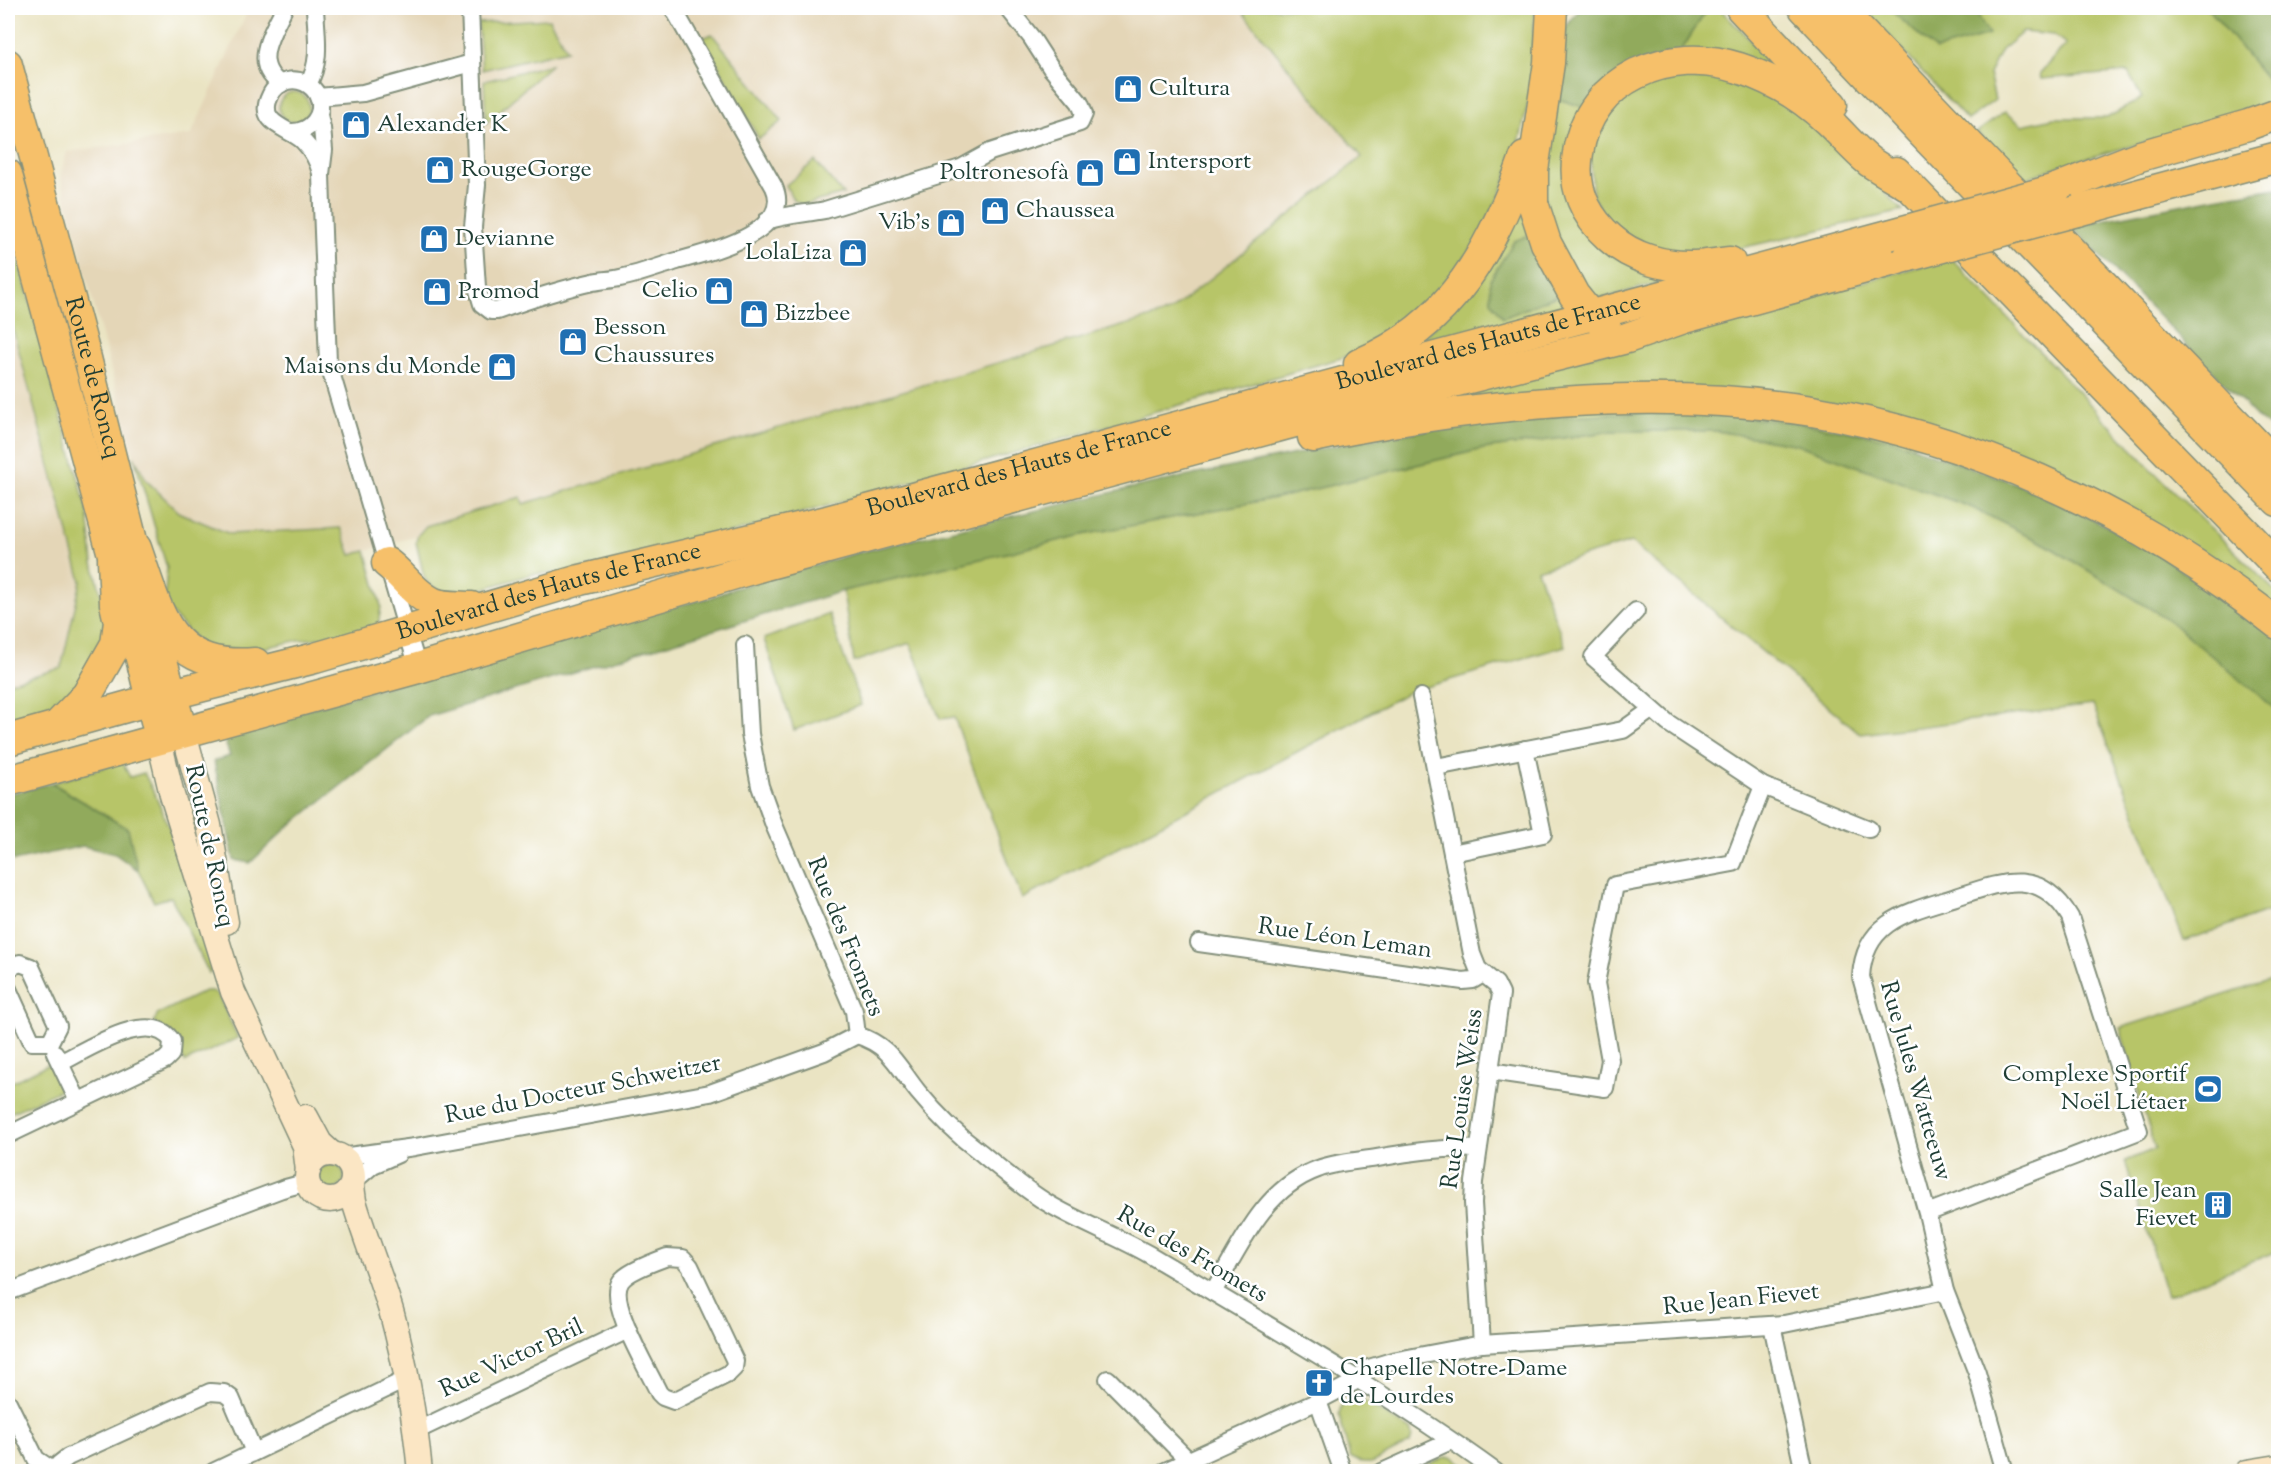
<svg xmlns="http://www.w3.org/2000/svg" width="2286" height="1479" font-family="'Sorts Mill Goudy',serif">
<rect width="100%" height="100%" fill="#fff"/>
<filter id="ink" filterUnits="userSpaceOnUse"><feTurbulence type="fractalNoise" baseFrequency=".0167" numOctaves="2"/><feDisplacementMap in="SourceGraphic" scale="12" xChannelSelector="R" yChannelSelector="G"/><feConvolveMatrix kernelMatrix="1 2 1 2 8 2 1 2 1" color-interpolation-filters="sRGB"/></filter>
<filter id="wash" filterUnits="userSpaceOnUse"><feTurbulence type="fractalNoise" baseFrequency=".008" numOctaves="4" result="noise"/><feDisplacementMap in="SourceGraphic" scale="24" xChannelSelector="R" yChannelSelector="G"/><feGaussianBlur stdDeviation="1.35" result="paint"/><feColorMatrix in="noise" values="0 0 0 0 0 0 0 0 0 0 0 0 0 0 0 0 0 1.4 0 .05"/><feComposite in="paint" operator="in"/></filter>
<g filter="url(#wash)">
<rect width="100%" height="100%" fill="#eae4c3"/>
<g fill="#e4d6b7">
<path d="M249,8H1239L1363,157L1169,312L351,555L340,528L231,534L181,513L147,481L134,457L60,176L67,152L191,135Z"/>
<path d="M8,311L81,581L61,668L8,683Z"/>
</g>
<g fill="#b7c567" stroke="#6b814e" stroke-width="1.5">
<path d="M1239,8H1535L1531,90L1519,143L1500,195L1478,239L1427,311L1358,353L1060,440L734,532L570,572L532,574L465,594L445,593L429,584L424,577L416,542L418,535L426,526L521,497L523,504L1169,312L1362,157Z"/>
<path d="M1708,8H1719L1782,73L1679,54Z"/>
<path d="M1863,8H1888L1936,50L1988,35L1974,8H2208L2278,93V101C2211,126 2141,143 2072,162C2054,167 2038,175 2020,180L1977,132L2005,112L2022,125L2054,118H2107L2142,98L2128,72L2041,79L2040,73L2066,44L2054,35L2023,32L2001,50L1989,74L1995,100L1967,120Z"/>
<path d="M549,19L567,50L482,70L478,23Z"/>
<path d="M712,34L782,121L759,139L703,38Z"/>
<path d="M552,64L486,123L484,81Z"/>
<path d="M1722,75L1788,103L1846,152L1903,211L1723,252L1687,255L1632,241L1609,222L1593,198L1590,146L1609,108L1657,76Z"/>
<circle cx="294" cy="107" r="15"/>
<path d="M1558,99L1583,107L1570,194L1676,278L1589,302L1555,241L1541,184Z"/>
<path d="M815,161L843,194L803,205L793,200L786,185Z"/>
<path d="M1520,212L1524,213L1529,235L1503,318L1561,294L1568,307L1413,349L1489,269Z"/>
<path d="M8,234L12,237L88,513L93,563L104,605L106,634L85,675L57,713L8,727V683L61,668L81,581L8,311Z"/>
<path d="M1951,258L2161,479L2278,594V611L1998,450L1415,409L1503,380Z"/>
<path d="M1613,431H1717L1799,445L1973,508L2045,544L2166,618L2278,711V908L2184,941L2093,705L1861,734L1631,542L1537,570L1565,646L1409,692L1022,899L954,717L940,719L910,643L854,662L843,591L1087,534L1286,496L1483,449Z"/>
<path d="M134,457L147,481L180,513L230,534L341,528L351,555L366,551L381,606L378,625L355,635L299,640L242,653L204,648L164,605L167,568Z"/>
<path d="M829,614L861,705L794,730L764,639Z"/>
<path d="M122,762L130,777L144,773C175,831 196,905 217,967L209,973L171,897L154,902L138,870L128,829L52,783Z"/>
<path d="M2278,978V1251L2167,1296L2125,1161L2155,1149L2120,1028Z"/>
<path d="M205,991H212L218,995L238,1038L185,1062L171,1034L154,1022L158,1014Z"/>
<path d="M49,1064L54,1065L65,1088L8,1114V1084Z"/>
<circle cx="331" cy="1177" r="13"/>
<path d="M1354,1400H1362L1410,1430L1412,1436L1410,1443L1371,1463H1362L1350,1457L1339,1415L1341,1406Z"/>
<path d="M1445,1457H1453L1473,1471H1415Z"/>
</g>
<g fill="#91aa5c" stroke="#587448" stroke-width="1.5">
<path d="M1581,8H1708L1679,54L1583,107L1558,99L1565,28Z"/>
<path d="M1888,8H1974L1989,35L1936,50Z"/>
<path d="M2208,8H2278V93Z"/>
<path d="M2278,188V433L2259,419L2071,226L2221,197Z"/>
<path d="M1529,235L1561,294L1503,318L1491,301L1490,280L1514,241Z"/>
<path d="M1669,411L1793,422L1891,439L2020,485L2115,530L2165,559L2278,637V711L2166,618L2045,544L1973,508L1799,445L1717,431H1613L1483,449L1286,496L1087,534L843,591L429,716L287,828L250,863L234,860L214,761L230,756L222,733L648,613L710,598L732,589L857,553L1131,488L1368,439L1503,419Z"/>
<path d="M52,783L128,829L138,870L115,854L83,846L14,861L8,847V794Z"/>
</g>
</g>
<g filter="url(#ink)">
<g fill="none" stroke-linecap="round" stroke-linejoin="round">
<g stroke="#84907c" stroke-width="20">
<g id="street">
<path d="M470,8L477,185L473,227L477,287L482,304L491,311H497C528,300 561,289 593,282C602,280 611,280 620,278C639,274 658,267 677,261C705,253 795,233 774,187L673,8"/>
<path d="M281,84C250,64 273,32 284,8"/>
<path d="M308,84C322,62 316,33 315,8"/>
<path d="M318,97L363,93L472,63"/>
<path d="M319,115L322,128L324,150L321,174L322,206L328,362L418,668"/>
<path d="M290,132C310,133 326,115 318,96C312,84 299,78 287,81C280,83 273,89 270,96C256,124 290,128 303,141C312,150 318,161 321,173"/>
<path d="M767,221C786,214 805,214 825,210L961,168L990,152L1080,123L1084,114L1080,103L1051,68L1031,37L1008,8"/>
<path d="M1636,611L1593,657L1668,723L1763,786L1869,829"/>
<path d="M745,645L750,734L760,786L774,825L854,1011L857,1035"/>
<path d="M1421,697L1472,954L1478,969L1496,984L1501,994L1474,1182L1473,1203L1482,1344"/>
<path d="M1436,767L1623,730L1651,710"/>
<path d="M1452,853L1543,834L1525,749"/>
<path d="M1199,943L1463,981L1473,980L1483,974"/>
<path d="M8,968L20,963L31,967L58,1026L50,1042H32L8,989"/>
<path d="M857,1035C891,1046 897,1066 918,1092C936,1114 957,1135 980,1152C1002,1170 1024,1189 1049,1204C1081,1223 1117,1236 1150,1255C1266,1324 1386,1392 1496,1472"/>
<path d="M55,1053L78,1101"/>
<path d="M1490,1071L1605,1088L1610,1060L1596,983L1615,885L1733,863L1763,786"/>
<path d="M8,1135L165,1060L171,1054L172,1041C150,1007 85,1051 60,1063"/>
<path d="M341,1157L415,1147L710,1093L824,1052L857,1035"/>
<path d="M353,1182L373,1165L398,1154"/>
<path d="M1927,1213L2139,1131L2070,917C2039,865 1999,883 1953,898C1908,912 1864,921 1861,977L1927,1213L1945,1291L1977,1373L2005,1472"/>
<path d="M667,1257L683,1258L690,1266L735,1361L734,1368L728,1374L674,1401L663,1397L659,1393C649,1371 606,1302 621,1281C627,1272 656,1261 667,1257Z"/>
<path d="M8,1292L282,1189L308,1182"/>
<path d="M1213,1292C1240,1246 1264,1188 1318,1169C1336,1162 1358,1161 1377,1158C1411,1152 1443,1147 1478,1149"/>
<path d="M1772,1325L1804,1472"/>
<path d="M1108,1379L1188,1460"/>
<path d="M1318,1401L1343,1472"/>
<path d="M8,1402L36,1459L54,1471"/>
<path d="M416,1431L628,1330"/>
<path d="M54,1472L59,1464L68,1457L210,1392L224,1393L231,1398L254,1452"/>
<path d="M213,1472L407,1379"/>
<path d="M1163,1472L1318,1401L1358,1380L1369,1368L1392,1361L1482,1344L1784,1324L1945,1291"/>
<path d="M1382,1472L1451,1441"/>
</g>
</g>
<g stroke="#84907c" stroke-width="27">
<g id="secondary">
<path d="M184,733L209,825L226,922"/>
<path d="M159,740L172,795L233,992L305,1146L308,1171"/>
<path d="M306,1117L320,1143L332,1154"/>
<circle cx="330" cy="1177" r="23"/>
<path d="M352,1186L354,1201C365,1239 381,1276 392,1314C406,1366 415,1418 420,1472"/>
<path d="M2247,1472L2278,1467"/>
</g>
</g>
<g stroke="#84907c" stroke-width="30">
<g id="primary">
<path id="s1" d="M8,63L87,356L165,666L184,733"/>
<path d="M8,173L141,664L159,740"/>
</g>
</g>
<g stroke="#84907c" stroke-width="33">
<g id="highway">
<path d="M1552,8L1549,63L1533,170V203L1546,243L1574,295L1590,315L1605,323"/>
<path d="M1741,8L1832,105"/>
<path d="M1804,8L1921,132L2278,501"/>
<path d="M1838,8L2278,467"/>
<path d="M1896,172L2278,566"/>
<path d="M2056,189L2140,156L2248,125L2278,114"/>
<path d="M2077,211L2278,157"/>
<path d="M1730,262C1718,263 1706,266 1694,266C1664,267 1632,258 1610,238C1585,216 1572,187 1578,153C1589,77 1670,45 1739,68C1772,79 1803,97 1828,121C1842,134 1855,150 1870,162C1882,170 1896,178 1909,186"/>
<path d="M1359,364C1452,325 1493,248 1525,157"/>
<path d="M1313,437C1470,404 1653,385 1812,411C1983,440 2143,517 2278,624"/>
<path d="M136,548C160,616 168,670 255,663"/>
<path d="M387,563C403,575 415,595 434,603C444,607 460,606 471,607"/>
<path d="M60,723L87,695L116,644L119,622L115,604L113,560"/>
<path id="s2" d="M8,740L172,694L315,658L580,580L827,521L1889,235"/>
<path d="M8,781L418,668L765,565L1291,423L1627,338L1684,318L1909,256"/>
</g>
</g>
<use href="#street" stroke="#fff" stroke-width="16"/>
<use href="#secondary" stroke="#fbe6c4" stroke-width="24"/>
<use href="#primary" stroke="#f6c06b" stroke-width="27"/>
<use href="#highway" stroke="#f6c06b" stroke-width="30"/>
<g stroke="#84907c" stroke-width="33" stroke-linecap="butt">
<g id="highway-bridge">
<path d="M1889,235L2056,189"/>
<path d="M1909,256L2077,211"/>
</g>
</g>
<use href="#highway-bridge" stroke="#f6c06b" stroke-width="30"/>
</g>
</g>
<defs>
<g id="shop-square" transform="scale(1.5)"><rect x="-9" y="-9" width="18" height="18" rx="4" fill="#1f6fb2" stroke="#fff"/><path d="M-5-2.5h2.3a2.7 3.5 0 0 1 5.4 0H5L5.5 6h-11ZM-1.5-2.5h3a1.5 2.3 0 0 0-3 0Z" fill="#fff"/></g>
<g id="stadium-square" transform="scale(1.5)"><rect x="-9" y="-9" width="18" height="18" rx="4" fill="#1f6fb2" stroke="#fff"/><path d="M0-5a6.5 5 0 1 0 0 10a6.5 5 0 1 0 0-10ZM-3.5-1.8h7v3.6h-7Z" fill="#fff"/></g>
<g id="building-square" transform="scale(1.5)"><rect x="-9" y="-9" width="18" height="18" rx="4" fill="#1f6fb2" stroke="#fff"/><path d="M-4-6H4V6H1V3H-1V6H-4ZM-2.5-4.3h1.7v1.8h-1.7ZM.8-4.3h1.7v1.8H.8ZM-2.5-1h1.7V.8h-1.7ZM.8-1h1.7V.8H.8Z" fill="#fff"/></g>
<g id="church-square" transform="scale(1.5)"><rect x="-9" y="-9" width="18" height="18" rx="4" fill="#1f6fb2" stroke="#fff"/><path d="M-1.2-6h2.4v3.5h3.3v2.4h-3.3V6h-2.4V-.1h-3.3v-2.4h3.3Z" fill="#fff"/></g>
</defs>
<g fill-rule="evenodd">
<use href="#shop-square" x="1128" y="89"/>
<use href="#shop-square" x="356" y="125"/>
<use href="#shop-square" x="1127" y="162"/>
<use href="#shop-square" x="440" y="170"/>
<use href="#shop-square" x="1090" y="173"/>
<use href="#shop-square" x="995" y="211"/>
<use href="#shop-square" x="951" y="223"/>
<use href="#shop-square" x="434" y="239"/>
<use href="#shop-square" x="853" y="253"/>
<use href="#shop-square" x="719" y="291"/>
<use href="#shop-square" x="437" y="292"/>
<use href="#shop-square" x="754" y="314"/>
<use href="#shop-square" x="573" y="342"/>
<use href="#shop-square" x="502" y="367"/>
<use href="#stadium-square" x="2208" y="1089"/>
<use href="#building-square" x="2218" y="1205"/>
<use href="#church-square" x="1319" y="1383"/>
</g>
<g text-anchor="middle" dominant-baseline="central" stroke-width="5" stroke-linejoin="round" paint-order="stroke">
<g font-size="24" fill="#1f3d34" stroke="#fff" text-anchor="start">
<text x="1149" y="89">Cultura</text>
<text x="377" y="125">Alexander K</text>
<text x="1148" y="162">Intersport</text>
<text x="461" y="170">RougeGorge</text>
<text x="1069" y="173" text-anchor="end">Poltronesofà</text>
<text x="1016" y="211">Chaussea</text>
<text x="930" y="223" text-anchor="end">Vib's</text>
<text x="455" y="239">Devianne</text>
<text x="832" y="253" text-anchor="end">LolaLiza</text>
<text x="698" y="291" text-anchor="end">Celio</text>
<text x="458" y="292">Promod</text>
<text x="775" y="314">Bizzbee</text>
<text x="594" y="328">Besson<tspan x="594" dy="28">Chaussures</tspan></text>
<text x="481" y="367" text-anchor="end">Maisons du Monde</text>
<text x="2187" y="1075" text-anchor="end">Complexe Sportif<tspan x="2187" dy="28">Noël Liétaer</tspan></text>
<text x="2197" y="1191" text-anchor="end">Salle Jean<tspan x="2197" dy="28">Fievet</tspan></text>
<text x="1340" y="1369">Chapelle Notre-Dame<tspan x="1340" dy="28">de Lourdes</tspan></text>
</g>
<g font-size="24" fill="#1f3d34" stroke="#fff">
<text stroke="none"><textPath href="#s2" startOffset="1533">Boulevard des Hauts de France</textPath></text>
<text stroke="none"><textPath href="#s1" startOffset="326">Route de Roncq</textPath></text>
<text stroke="none"><textPath href="#s2" startOffset="1047">Boulevard des Hauts de France</textPath></text>
<text stroke="none"><textPath href="#s2" startOffset="561">Boulevard des Hauts de France</textPath></text>
<text transform="translate(209 846) rotate(78)">Route de Roncq</text>
<text transform="translate(845 937) rotate(68)">Rue des Fromets</text>
<text transform="translate(1345 939) rotate(8)">Rue Léon Leman</text>
<text transform="translate(1915 1081) rotate(74)">Rue Jules Watteeuw</text>
<text transform="translate(583 1090) rotate(-11)">Rue du Docteur Schweitzer</text>
<text transform="translate(1463 1099) rotate(-82)">Rue Louise Weiss</text>
<text transform="translate(1192 1255) rotate(30)">Rue des Fromets</text>
<text transform="translate(1741 1300) rotate(-6)">Rue Jean Fievet</text>
<text transform="translate(512 1359) rotate(-25)">Rue Victor Bril</text>
</g>
</g>
<rect width="2286" height="1479" fill="none" stroke="#fff" stroke-width="30"/>
</svg>
